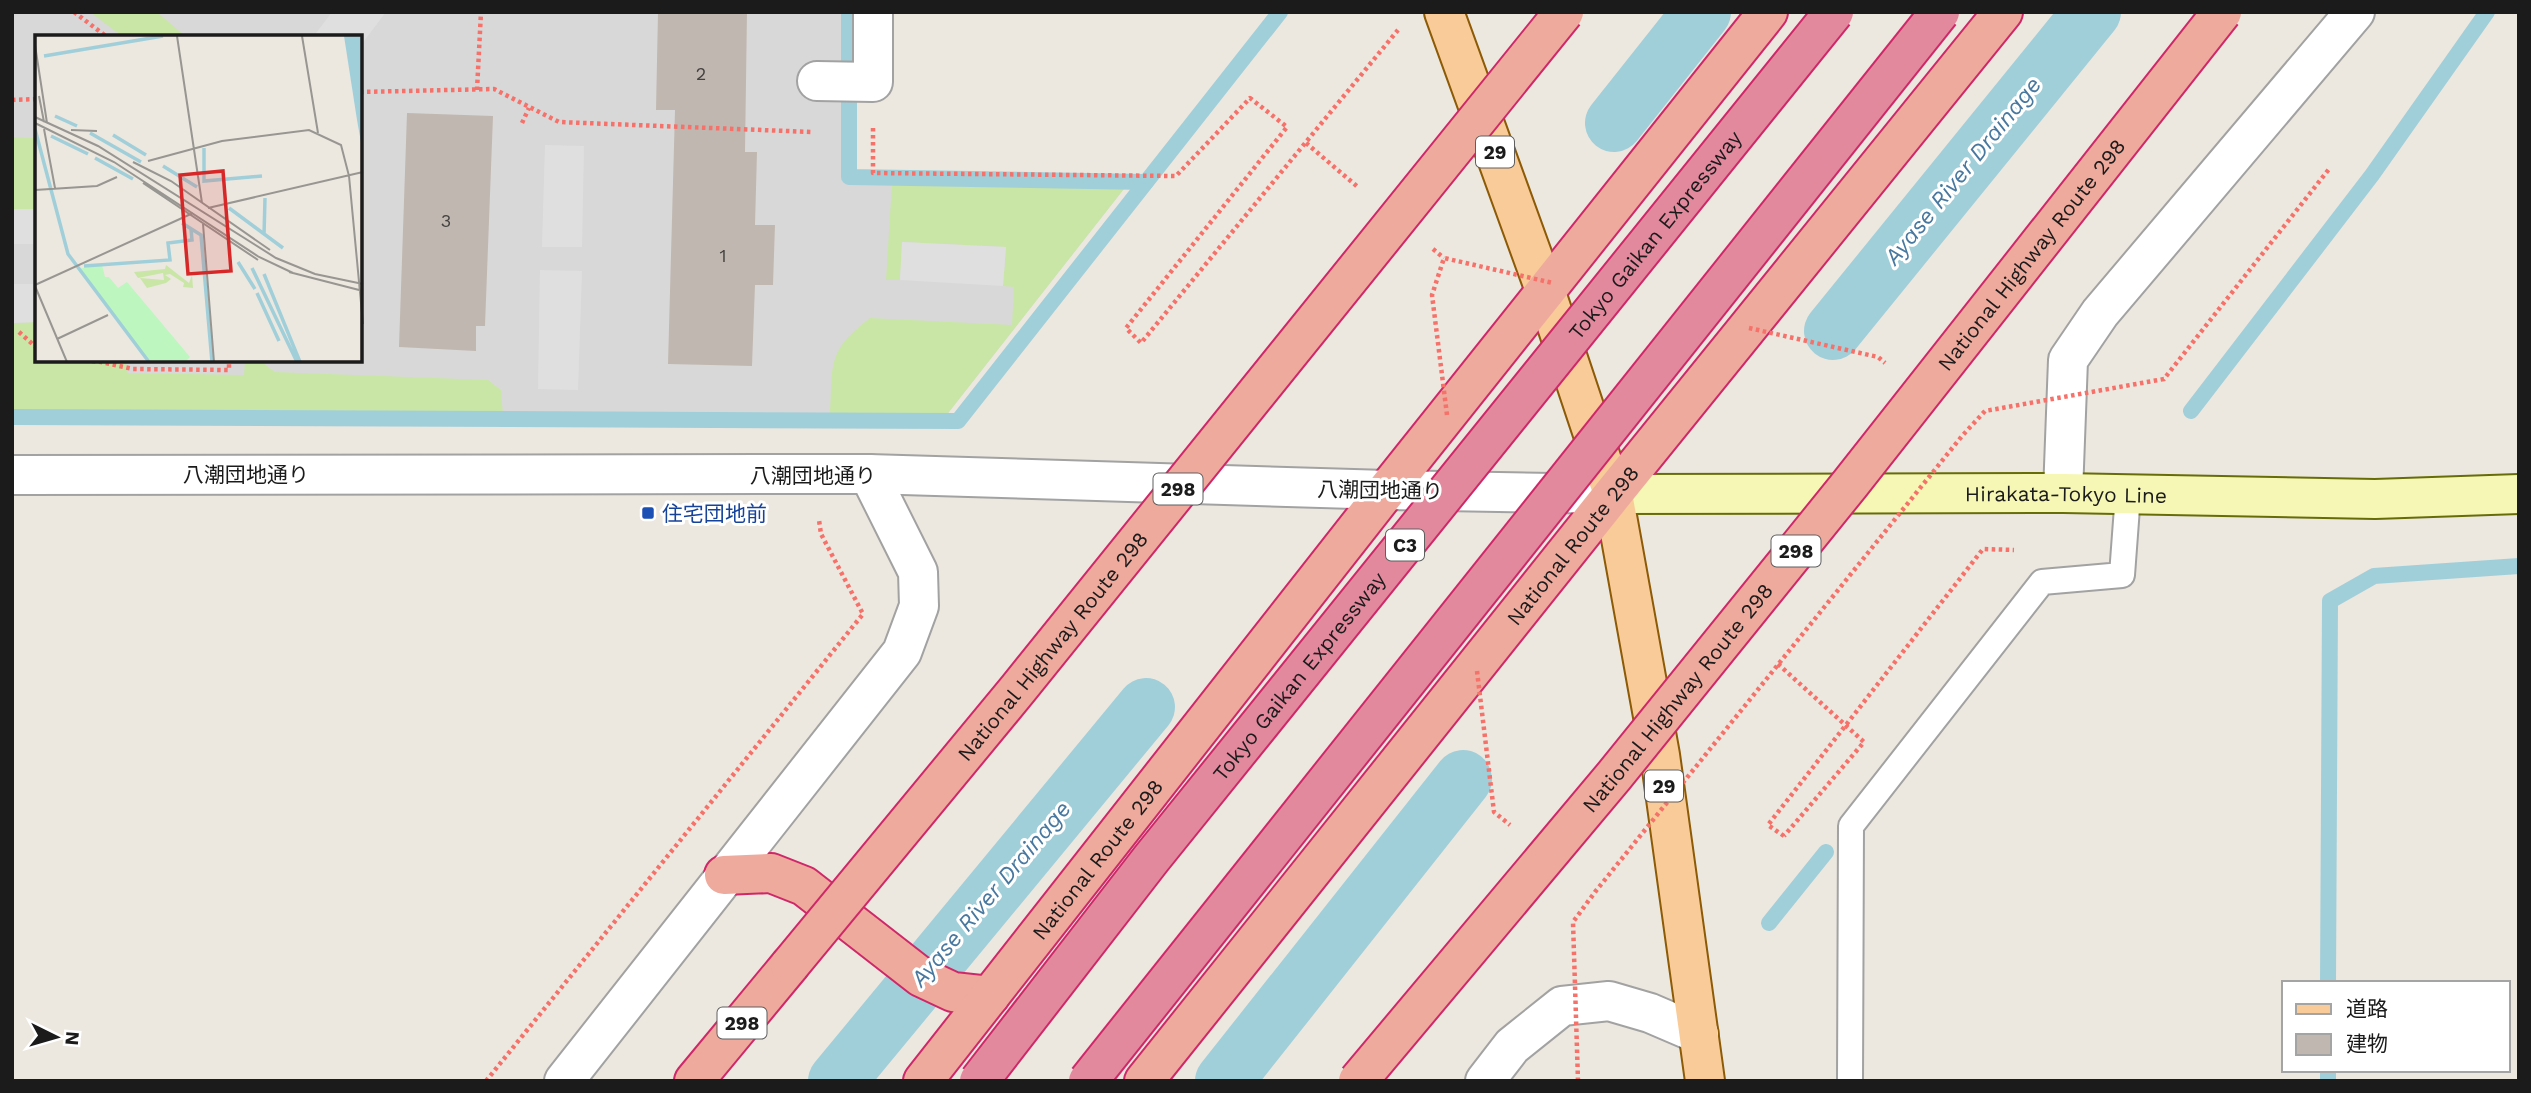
<svg xmlns="http://www.w3.org/2000/svg" width="2531" height="1093" font-family="'Work Sans','Noto Sans JP',sans-serif">
<rect width="100%" height="100%" fill="#ece8e0"/>
<path fill="#d9d8d8" fill-rule="evenodd" d="M12,12H842L844,182L1127,185L945,417L12,411ZM37,37H360V360H37Z"/>
<g fill="#c9e6a7">
<path d="M90,12H157L186,37H123Z"/>
<path d="M12,137L37,138V244L36,210L12,209Z"/>
<path d="M892,183L1127,185L945,417L830,416C833,364 826,352 870,318L1012,325L1014,287L1003,286L1006,247L903,242L900,280H886Z"/>
<path d="M37,322V360L126,361L127,373L244,375L245,361L259,360L275,372L488,380L501,390L503,415L12,411V323Z"/>
</g>
<g fill="#dfdfdf">
<path d="M332,12H386L361,45L360,37H313Z"/>
<path d="M545,145L584,146L582,247H542Z"/>
<rect x="12" y="209" width="24" height="35"/>
<path d="M902,242L1006,247L1003,286L900,280Z"/>
<path d="M540,270L582,271L578,390L538,389Z"/>
<path d="M12,284H37V322L12,323Z"/>
</g>
<g fill="none" stroke-linecap="round" stroke-linejoin="round">
<g stroke="#a1cfd9" stroke-width="16">
<path d="M849,12V177L1146,182"/>
<path d="M2191,411L2372,175L2487,12"/>
<path d="M12,417L958,421L1280,12"/>
<path d="M1769,923L1826,852"/>
<path d="M2328,983L2330,601L2374,576L2519,566"/>
<path d="M2328,1081V1070"/>
</g>
<g stroke="#a1cfd9" stroke-width="58">
<path d="M1614,123L1702,12"/>
<path d="M1833,331L2092,12"/>
<path d="M837,1081L1146,707"/>
<path d="M1224,1081L1463,779"/>
</g>
</g>
<g fill="#c0b7b0">
<path d="M658,12H747L745,152H757L755,225H775L773,285H755L752,366L668,364L675,110H656Z"/>
<path d="M407,113L493,116L485,326H476V351L399,347Z"/>
</g>
<g fill="none" stroke-linecap="round" stroke-linejoin="round">
<g stroke="#a2a2a2" stroke-width="28">
<path id="service" d="M1850,1081L1851,826L2042,582L2122,575L2128,494"/>
</g>
<g stroke="#a2a2a2" stroke-width="42">
<g id="minor">
<path d="M817,81L873,82V12"/>
<path d="M2063,493L2068,360L2100,313L2355,12"/>
<path d="M564,1081L902,652L919,606L918,572L869,474"/>
<path d="M1485,1081L1512,1046L1562,1006L1609,1001L1650,1013L1699,1034"/>
</g>
</g>
<g stroke="#a2a2a2" stroke-width="42">
<path id="tertiary" d="M12,475L869,474L1387,490L1613,494"/>
</g>
<g stroke="#666c08" stroke-width="42">
<g id="secondary">
<path id="s1" d="M1613,494L2063,493L2375,499L2519,494"/>
</g>
</g>
<g stroke="#8d5a05" stroke-width="42">
<path id="primary" d="M1444,12L1546,293L1613,494L1660,755L1705,1081"/>
</g>
<g stroke="#cf2869" stroke-width="42">
<g id="trunk">
<path d="M724,875L771,873L804,886L921,977L953,992L990,996"/>
<path d="M694,1081L790,965"/>
<path id="s2" d="M923,1081L1387,490L1768,12"/>
<path id="s3" d="M1144,1081L1613,494L2003,12"/>
</g>
</g>
<g stroke="#f57169" stroke-width="4.5" stroke-dasharray="3.5 3.5" stroke-linecap="butt">
<path d="M74,12L107,37"/>
<path d="M477,90L481,12"/>
<path d="M360,92L494,89L559,122L812,132"/>
<path d="M12,100L37,99"/>
<path d="M522,123L529,108"/>
<path d="M873,128V173L1176,176L1250,98L1287,127L1126,328L1141,343L1398,30"/>
<path d="M1306,143L1359,188"/>
<path d="M1433,249L1444,258"/>
<path d="M19,332L37,348"/>
<path d="M78,360L101,362L133,369L229,370V360"/>
<path d="M1784,836L1768,825L1983,549L2014,550"/>
<path d="M486,1081L863,614L821,534L819,520"/>
</g>
<use href="#service" stroke="#fff" stroke-width="24"/>
<use href="#minor" stroke="#fff" stroke-width="38"/>
<use href="#tertiary" stroke="#fff" stroke-width="38"/>
<use href="#secondary" stroke="#f6f7b4" stroke-width="38"/>
<use href="#primary" stroke="#f8cb99" stroke-width="38"/>
<use href="#trunk" stroke="#eeaa9c" stroke-width="38"/>
<g stroke="#cf2869" stroke-width="42" stroke-linecap="butt">
<g id="trunk-bridge">
<path id="s4" d="M790,965L1018,689L1564,12"/>
<path id="s5" d="M1358,1081L1614,776L1850,484L2222,12"/>
</g>
</g>
<g stroke="#cf2869" stroke-width="42" stroke-linecap="butt">
<g id="motorway-bridge">
<path id="s6" d="M979,1081L1151,859L1834,12"/>
<path d="M1088,1081L1940,12"/>
</g>
</g>
<g stroke="#f57169" stroke-width="4.5" stroke-dasharray="3.5 3.5" stroke-linecap="butt">
<path d="M1749,328L1878,357L1885,363"/>
<path d="M1447,415L1432,295L1444,258L1553,283"/>
<path d="M1778,664L1864,742L1784,836"/>
<path d="M1477,671L1494,812L1510,825"/>
<path d="M1578,1081L1573,922L1595,892L1962,436L1985,411L2164,379L2329,169"/>
</g>
<use href="#trunk-bridge" stroke="#eeaa9c" stroke-width="38"/>
<use href="#motorway-bridge" stroke="#e3899e" stroke-width="38"/>
</g>
<rect fill="#1a4fb4" stroke="#fff" stroke-width="2.5" x="641" y="506" width="14" height="14" rx="3.5"/>
<g text-anchor="middle" dominant-baseline="central" stroke-width="6" stroke-linejoin="round" paint-order="stroke">
<g font-size="18" fill="#444240">
<text x="701" y="73">2</text>
<text x="446" y="220">3</text>
<text x="723" y="255">1</text>
</g>
<g fill="#fff" stroke="#5f5f5f" stroke-width="2">
<rect x="1476" y="136.5" width="38" height="31" rx="5"/>
<rect x="1153.5" y="473.5" width="49" height="31" rx="5"/>
<rect x="1386" y="529.5" width="38" height="31" rx="5"/>
<rect x="1771.5" y="535.5" width="49" height="31" rx="5"/>
<rect x="1645" y="770.5" width="38" height="31" rx="5"/>
<rect x="717.5" y="1007.5" width="49" height="31" rx="5"/>
</g>
<g font-size="19" font-weight="bold" fill="#1b1b1b">
<text x="1495" y="152">29</text>
<text x="1178" y="489">298</text>
<text x="1405" y="545">C3</text>
<text x="1796" y="551">298</text>
<text x="1664" y="786">29</text>
<text x="742" y="1023">298</text>
</g>
<g font-size="21" fill="#1b1b1b" stroke="#fff">
<text stroke="none"><textPath href="#s6" startOffset="1083">Tokyo Gaikan Expressway</textPath></text>
<text stroke="none"><textPath href="#s5" startOffset="1066">National Highway Route 298</textPath></text>
<text x="246" y="474">八潮団地通り</text>
<text x="813" y="475">八潮団地通り</text>
<text transform="translate(1380 490) rotate(1)">八潮団地通り</text>
<text stroke="none"><textPath href="#s1" startOffset="453">Hirakata-Tokyo Line</textPath></text>
<text stroke="none"><textPath href="#s3" startOffset="686">National Route 298</textPath></text>
<text stroke="none"><textPath href="#s4" startOffset="413">National Highway Route 298</textPath></text>
<text stroke="none"><textPath href="#s6" startOffset="516">Tokyo Gaikan Expressway</textPath></text>
<text stroke="none"><textPath href="#s5" startOffset="499">National Highway Route 298</textPath></text>
<text stroke="none"><textPath href="#s2" startOffset="282">National Route 298</textPath></text>
</g>
<g font-size="21" fill="#164399" stroke="#fff" text-anchor="start">
<text x="662" y="513">住宅団地前</text>
</g>
<g font-size="23" font-style="italic" fill="#48789f" stroke="#fff">
<text transform="translate(1963 171) rotate(-51)">Ayase River Drainage</text>
<text transform="translate(991 894) rotate(-50)">Ayase River Drainage</text>
</g>
</g>
<g transform="translate(35 35)">
<rect width="327" height="327" fill="#ece8e0"/>
<path d="M131,230L154,248L157,240L158,253L148,252L149,248L135,239L130,240L136,244L131,248L112,253L105,243L129,245L128,238L103,243L99,237L130,234Z" fill="#c9e6a7"/>
<path d="M67,230L70,242H74L83,253L92,247L155,322L150,327H115L42,234Z" fill="#bdf7bf"/>
<path d="M309,1H327V113L322,85Z" fill="#a1cfd9"/>
<path fill="none" stroke="#a1cfd9" stroke-width="3.5" d="M9,21L128,1M20,81L42,91M0,94L33,219L114,327M55,98L106,127M78,100L111,120M16,101L53,119M169,113V146L227,141M60,123L98,144M128,131L162,152M194,173L248,213M147,188L166,200L177,327M229,200L230,163M203,227L220,254M49,231L135,225L133,208L157,205L156,194M217,233L262,327M229,239L265,327M222,258L244,306"/>
<path fill="none" stroke="#989691" stroke-width="2" d="M142,1L167,168M267,1L283,98M0,10L12,88M4,61L9,87M0,82L63,111L241,223L280,239L328,249M0,88L79,127L224,222L258,238M9,94L20,153M36,95L62,96M113,126L187,106L274,95L306,110L314,141M98,127L136,146L235,215M314,141L328,289M108,148L223,225M0,155L62,151L82,142M173,173L328,137M168,189L179,327M254,237L328,256M0,250L158,178M0,251L32,327M22,304L73,280"/>
<path fill="#d62828" fill-opacity="0.15" stroke="#d62828" stroke-width="3.5" d="M188,136L196,236L153,239L145,140Z"/>
<rect width="327" height="327" fill="none" stroke="#1b1b1b" stroke-width="3.5"/>
</g>
<rect width="2531" height="1093" fill="none" stroke="#1b1b1b" stroke-width="28"/>
<rect x="2282" y="981" width="228" height="91" fill="#ffffff" stroke="#a4a4a4" stroke-width="2"/>
<rect x="2296" y="1004" width="35" height="10" fill="#f8cb99" stroke="#a4a4a4" stroke-width="2"/>
<text x="2346" y="1016" font-size="21" fill="#1b1b1b">道路</text>
<rect x="2296" y="1034" width="35" height="21" fill="#c0b7b0" stroke="#a4a4a4" stroke-width="2"/>
<text x="2346" y="1051" font-size="21" fill="#1b1b1b">建物</text>
<g transform="translate(56 1037) rotate(95)" stroke="#ffffff" stroke-width="5" paint-order="stroke">
<path d="M0-5L12 26L0 18L-12 26Z" fill="#1b1b1b"/>
<text y="-10" font-size="19" font-weight="bold" text-anchor="middle" fill="#1b1b1b">N</text>
</g>
</svg>
